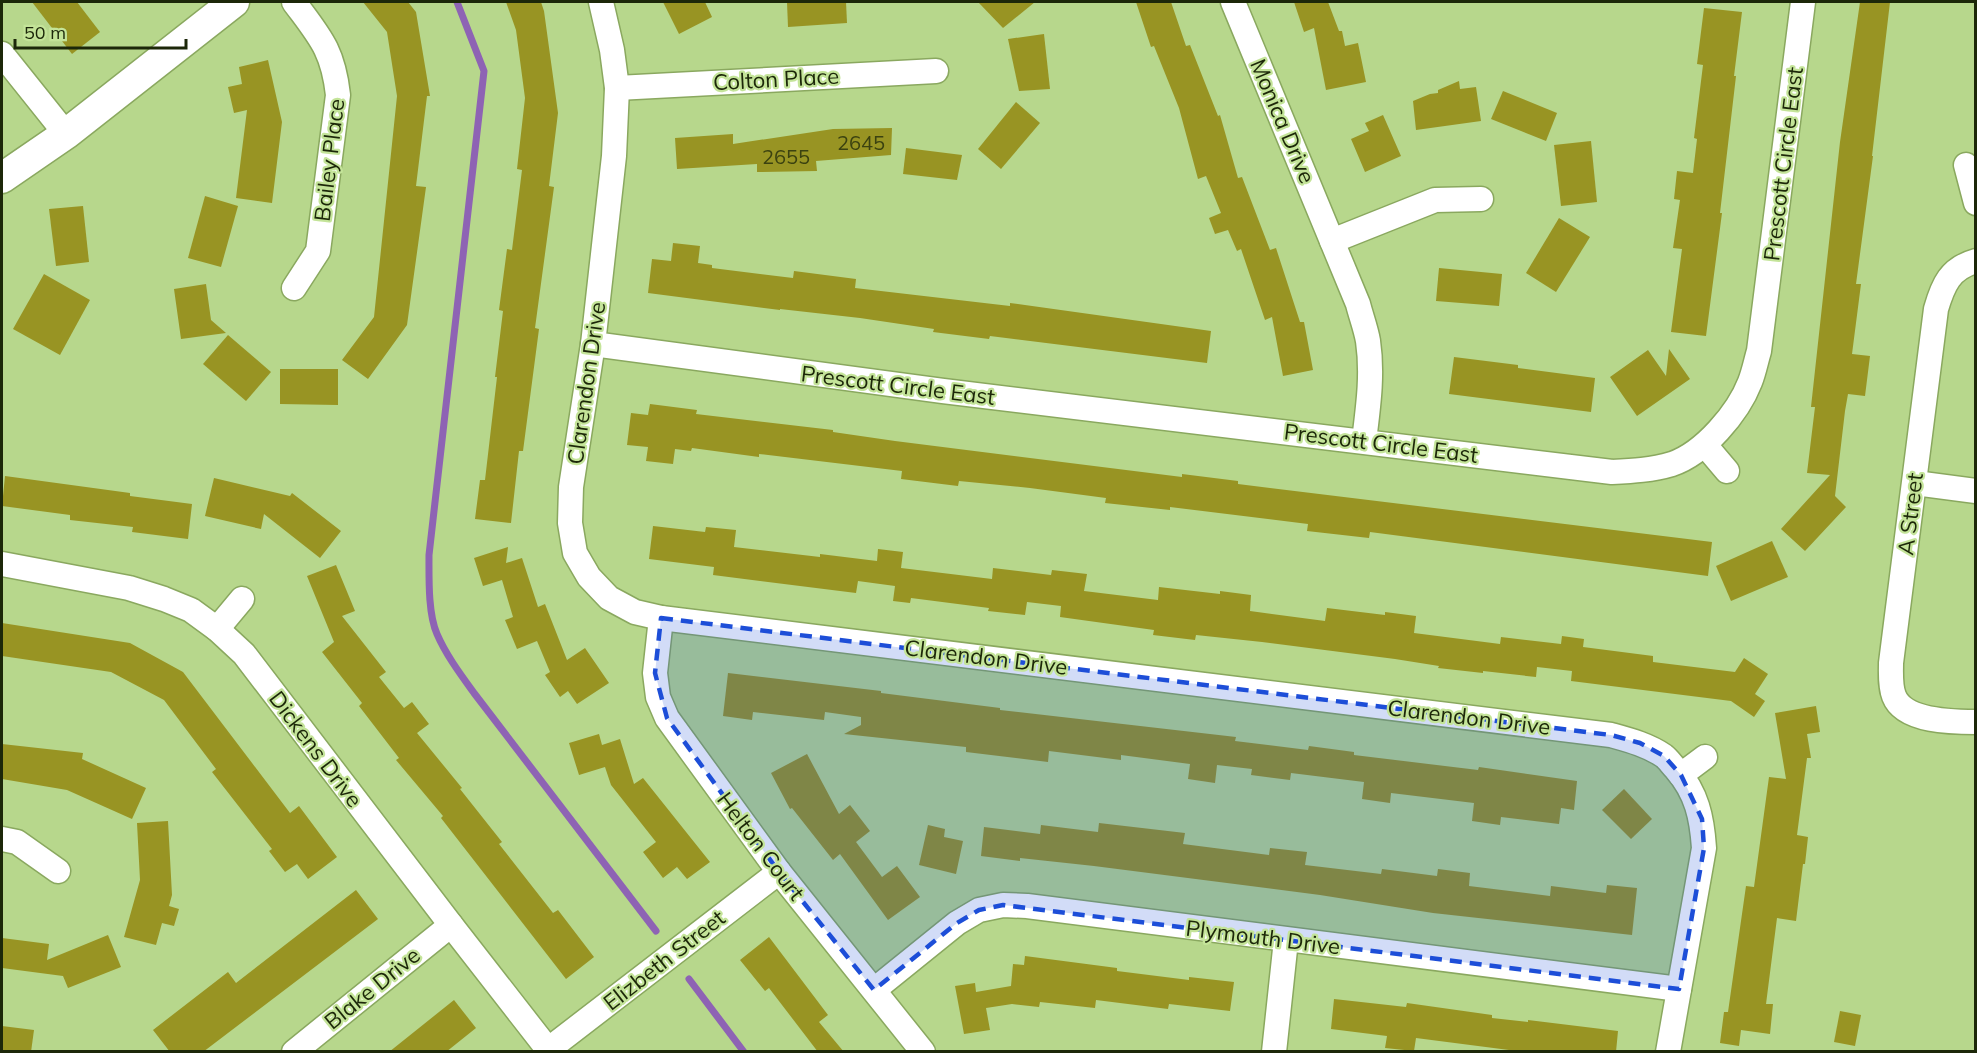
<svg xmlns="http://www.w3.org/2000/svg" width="1977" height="1053" font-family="Mulish,sans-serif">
<rect width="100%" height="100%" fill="#b7d78c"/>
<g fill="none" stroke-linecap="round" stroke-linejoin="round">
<g stroke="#8e63b4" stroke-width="7">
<path d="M457,2L484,71L429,555C429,578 428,614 437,634C446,655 461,675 474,693L656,931"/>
<path d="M689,979L744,1052"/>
</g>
</g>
<g fill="#989423">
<path d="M32,2H77L100,32L72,54Z"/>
<path d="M363,2H408L416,12L430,96H427L416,186L426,187L407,325L368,379L342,360L374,317L397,96L387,32Z"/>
<path d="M506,2H541L544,11L558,113L549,186L554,187L535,328L539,329L523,451H519L511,523L475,519L480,480H485L497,377H495L503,311L499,310L507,249L512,250L522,170L517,169L525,98L516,30Z"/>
<path d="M663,2H705L712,17L679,34Z"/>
<path d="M787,2H846L847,23L788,27Z"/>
<path d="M978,2H1035L1003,28Z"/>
<path d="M1136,2H1171L1186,46L1190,45L1218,116L1220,115L1238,178L1242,177L1270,250L1276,248L1300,322H1304L1313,370L1283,376L1272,317L1265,320L1241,249L1237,251L1228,230L1215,234L1209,218L1221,213L1206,176L1198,179L1179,108L1154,46L1151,47Z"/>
<path d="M1294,2H1328L1339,31H1342L1345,46L1358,43L1366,82L1326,90L1314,28L1304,32Z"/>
<path d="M1860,2H1890L1872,156H1873L1856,284H1861L1852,354L1870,356L1865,396L1848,394L1845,411L1835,496L1846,507L1805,551L1781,529L1830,475L1807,473L1815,407H1811L1840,142Z"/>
<path d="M1704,8L1742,12L1734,76H1736L1720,213H1722L1706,336L1671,332L1682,249L1673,248L1680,200L1674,199L1677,171L1693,173L1697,139L1694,138L1703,65L1697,64Z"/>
<path d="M1044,34L1050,89L1019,91L1008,39Z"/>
<path d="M268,60L282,122L272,203L236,198L247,110L234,113L228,87L242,84L239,67Z"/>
<path d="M1459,81L1460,89L1476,87L1481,121L1416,130L1413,101L1430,94L1438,93V90Z"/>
<path d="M1503,91L1557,113L1546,141L1491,119Z"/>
<path d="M1016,102L1040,123L1001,169L978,149Z"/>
<path d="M1383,115L1401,156L1365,172L1351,139L1369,131L1365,123Z"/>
<path d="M892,128L891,155L816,161L817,171L757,172V164L677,169L675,138L733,134V144L833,129Z"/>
<path d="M1591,141L1597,202L1561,206L1554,145Z"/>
<path d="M906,148L962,155L957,180L903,174Z"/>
<path d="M205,196L238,206L221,267L188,258Z"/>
<path d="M83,206L89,262L56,266L49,209Z"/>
<path d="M1559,218L1590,237L1556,292L1526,273Z"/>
<path d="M673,243L700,246L698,263L712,265V268L793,278L794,271L856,279L855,288L1010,306V303L1211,331L1207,363L990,336L989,339L933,332L934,329L860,318L780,309V310L648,293L652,259L671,261Z"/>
<path d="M1439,268L1502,274L1499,306L1436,301Z"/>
<path d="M44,274L90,300L60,355L13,329Z"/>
<path d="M206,284L211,320L226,333L181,339L174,289Z"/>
<path d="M228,335L271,372L246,401L203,364Z"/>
<path d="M1669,349L1690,379L1637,416L1610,377L1648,350L1666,376Z"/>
<path d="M1454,357L1518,365V368L1595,378L1591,412L1449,394Z"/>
<path d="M280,369H338V405L280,404Z"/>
<path d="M650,404L697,410L696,414L833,430V432L895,441L1182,477V474L1238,481V484L1712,542L1708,576L1370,532L1369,538L1307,531L1308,524L1170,507V510L1105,503L1106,498L1030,488L959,481L958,486L901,479L902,471L759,454V457L692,448L691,451L675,449L673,464L646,461L648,447L627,445L631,413L648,415Z"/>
<path d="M5,476L130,493V496L192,504L188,539L132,532L133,527L70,520V515L2,506Z"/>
<path d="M214,478L290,496L292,493L341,531L320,558L264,514L261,529L205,516Z"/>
<path d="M653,526L705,532L706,527L736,530L734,547L820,557V554L877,561L878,549L903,552L901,568L992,579L993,568L1051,575L1052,570L1087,574L1084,591L1158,600L1159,587L1220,594V591L1251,595L1250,611L1325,621L1327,608L1385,615V612L1416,616L1414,633L1500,644L1501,637L1561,644L1562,636L1584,639L1583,647L1653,656V662L1735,672L1744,658L1768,674L1755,694L1765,701L1754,717L1731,701L1571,681L1572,671L1537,667L1536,677L1483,671V673L1438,668L1439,666L1395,659L1262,642L1196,635L1195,640L1153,635L1154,630L1060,617L1061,606L1027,602L1025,615L988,611L989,608L911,598L910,603L893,601L895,586L858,581L856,593L713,575L714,567L649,559Z"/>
<path d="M1772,541L1788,577L1731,601L1716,566Z"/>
<path d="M508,547L506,563L522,558L538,607L545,604L567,660L585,648L609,683L577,704L568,691L560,697L545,675L550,672L537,641L517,649L505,620L513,617L502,580L483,586L474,558Z"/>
<path d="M336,565L355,611L342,616L386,672L379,677L404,708L412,702L429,724L417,733L462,788L460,789L502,842L499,844L553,913L558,910L594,957L566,979L441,818L443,816L396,760L399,758L359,706L362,703L322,652L334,642L307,576Z"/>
<path d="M2,623L130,643L183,672L290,813L299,806L337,857L308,879L297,864L285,872L269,851L272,849L212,772L216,769L164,700L111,672L2,656Z"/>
<path d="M728,673L881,691V693L1000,708V710L1236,737L1235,741L1308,750L1309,746L1354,752V755L1478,770L1479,767L1577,781L1574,810L1561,808L1559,824L1501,817L1500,825L1472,821L1474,803L1391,793L1390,803L1362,799L1364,782L1291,773L1290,780L1251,775L1252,769L1217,765L1215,783L1188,779L1190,764L1121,755V760L1049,751L1048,762L966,752V747L844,734L861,725V717L825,712L824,720L753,712L752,720L723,716Z"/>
<path d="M1816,706L1820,732L1807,734L1811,758H1807L1797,835L1808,837L1805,864H1803L1796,921L1777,918L1766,1004H1773L1770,1034L1741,1030L1739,1046L1720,1043L1724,1012H1728L1746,886L1754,887L1769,777L1786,779L1775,713Z"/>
<path d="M599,734L602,745L620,739L634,784L643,778L710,862L687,879L677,867L663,878L643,852L656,842L611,785L605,767L579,775L569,743Z"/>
<path d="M2,744L83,753L82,759L146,788L132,819L67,790L2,779Z"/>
<path d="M807,754L839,814L850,805L870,831L856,842L882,877L897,866L920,897L888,920L840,854L833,860L792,808L790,809L771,773Z"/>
<path d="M1624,789L1652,819L1631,839L1602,810Z"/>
<path d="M168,821L172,895L169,906L179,909L174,926L162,923L156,945L124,937L140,880L137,823Z"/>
<path d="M1099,823L1185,833L1183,844L1269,855L1270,848L1307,852L1305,865L1381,874L1382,869L1437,876L1438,869L1470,873L1469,886L1550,896L1551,886L1606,893L1607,885L1637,888L1632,935L1433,913L1320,895L1094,866L1020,858V861L981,856L984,827L1040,834L1041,825L1098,832Z"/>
<path d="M928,825L945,829L944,837L963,841L956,874L919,865Z"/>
<path d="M356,890L378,919L203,1052H170L153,1030L228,972L236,983Z"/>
<path d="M108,935L121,967L68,988L63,976L2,968V938L49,944L47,960Z"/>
<path d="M769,937L828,1015L819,1022L844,1052H818L769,988L765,991L740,960Z"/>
<path d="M1025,956L1117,968V971L1189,980V977L1234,982L1230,1011L1169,1004L1168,1009L1096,1000L1095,1008L1040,1002L1039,1007L1012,1004L986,1008L990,1030L964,1034L955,986L975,983L976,992L1011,986L1013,964L1024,965Z"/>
<path d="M1334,999L1406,1007L1407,1003L1492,1015V1018L1528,1022V1020L1618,1031L1616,1052H1508L1509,1050L1416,1038L1414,1051L1385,1048L1387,1036L1331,1029Z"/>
<path d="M454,1000L476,1028L446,1052H389Z"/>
<path d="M1840,1011L1861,1015L1855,1046L1834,1042Z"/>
<path d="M2,1026L34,1030L31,1052H2Z"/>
</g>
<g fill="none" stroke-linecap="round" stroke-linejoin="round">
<g stroke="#8aa85f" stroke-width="27">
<g id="minor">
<path d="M294,2C320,37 333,50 338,95L318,251L294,288"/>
<path d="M601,2L612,50L617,88L614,156L593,344L571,487L570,523L575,553L589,577L609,598L635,612L661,618L1611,735C1629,740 1648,745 1664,756C1668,759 1672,765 1676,769C1697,793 1702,818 1704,848L1668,1052"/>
<path d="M1233,2L1358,304C1361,316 1366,329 1368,341C1373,375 1368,408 1364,441"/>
<path d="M2,54L66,134"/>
<path d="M617,88L936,71"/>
<path d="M1966,165L1976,203"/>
<path d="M1332,241L1435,200L1481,199"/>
<path d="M1976,261C1950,268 1943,285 1936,309L1891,663C1891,674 1890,686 1894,696C1904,722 1953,722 1976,722"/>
<path d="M593,344L943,391L1612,472C1632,471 1652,470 1672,464C1704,453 1738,413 1750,382C1754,372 1756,361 1759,351L1803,2"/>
<path d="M1705,445L1727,471"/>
<path d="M1915,483L1976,491"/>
<path d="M2,564L129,588L164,599L191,610L217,629L244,654L451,925L550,1052"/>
<path d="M661,618L655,673L658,697L667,718L779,872L923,1052"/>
<path d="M217,629L242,599"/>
<path d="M1681,775L1705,757"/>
<path d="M2,839L17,842L58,871"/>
<path d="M874,990L957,923L979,910L1003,905L1027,906L1679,989"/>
<path d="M549,1049L779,872"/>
<path d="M294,1052L451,925"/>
<path d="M1274,1052L1286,940"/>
</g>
</g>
<g stroke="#8aa85f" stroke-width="33">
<path id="major" d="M2,178L66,134L234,2"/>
</g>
<use href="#minor" stroke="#fff" stroke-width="24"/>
<use href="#major" stroke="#fff" stroke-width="30"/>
</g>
<path fill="#1d4ed8" fill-opacity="0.2" stroke="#1d4ed8" stroke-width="4.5" stroke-dasharray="12 8" stroke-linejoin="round" d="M661,618L1611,735L1640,743L1664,756L1681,775L1702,819L1704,848L1679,989L1003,905L979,910L957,923L874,990L779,872L667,718L655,673Z"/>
<g text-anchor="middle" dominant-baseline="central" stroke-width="4.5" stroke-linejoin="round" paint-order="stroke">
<g font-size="20" fill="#3b4210">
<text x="861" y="142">2645</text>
<text x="786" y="156">2655</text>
</g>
<g font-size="22" fill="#1c2709" stroke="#c4e499">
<text transform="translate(776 79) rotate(-3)">Colton Place</text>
<text transform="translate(1283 121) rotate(67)">Monica Drive</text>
<text transform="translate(329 160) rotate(-83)">Bailey Place</text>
<text transform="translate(1783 164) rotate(-83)">Prescott Circle East</text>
<text transform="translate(586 383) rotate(-82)">Clarendon Drive</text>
<text transform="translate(898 385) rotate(7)">Prescott Circle East</text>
<text transform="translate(1381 443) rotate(7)">Prescott Circle East</text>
<text transform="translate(1910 514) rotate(-83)">A Street</text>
<text transform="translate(986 657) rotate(7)">Clarendon Drive</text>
<text transform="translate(1469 717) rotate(7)">Clarendon Drive</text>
<text transform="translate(316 749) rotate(53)">Dickens Drive</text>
<text transform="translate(761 846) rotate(53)">Helton Court</text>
<text transform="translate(1263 937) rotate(7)">Plymouth Drive</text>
<text transform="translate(664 960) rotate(-38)">Elizbeth Street</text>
<text transform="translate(372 988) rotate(-39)">Blake Drive</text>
</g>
</g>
<rect width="1977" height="1053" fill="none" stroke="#1c2709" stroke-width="6"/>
<path d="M15 39v9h171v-9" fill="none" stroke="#1c2709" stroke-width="3"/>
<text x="24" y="39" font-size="18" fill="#1c2709" stroke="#c4e499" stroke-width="4.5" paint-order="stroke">50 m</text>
</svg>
